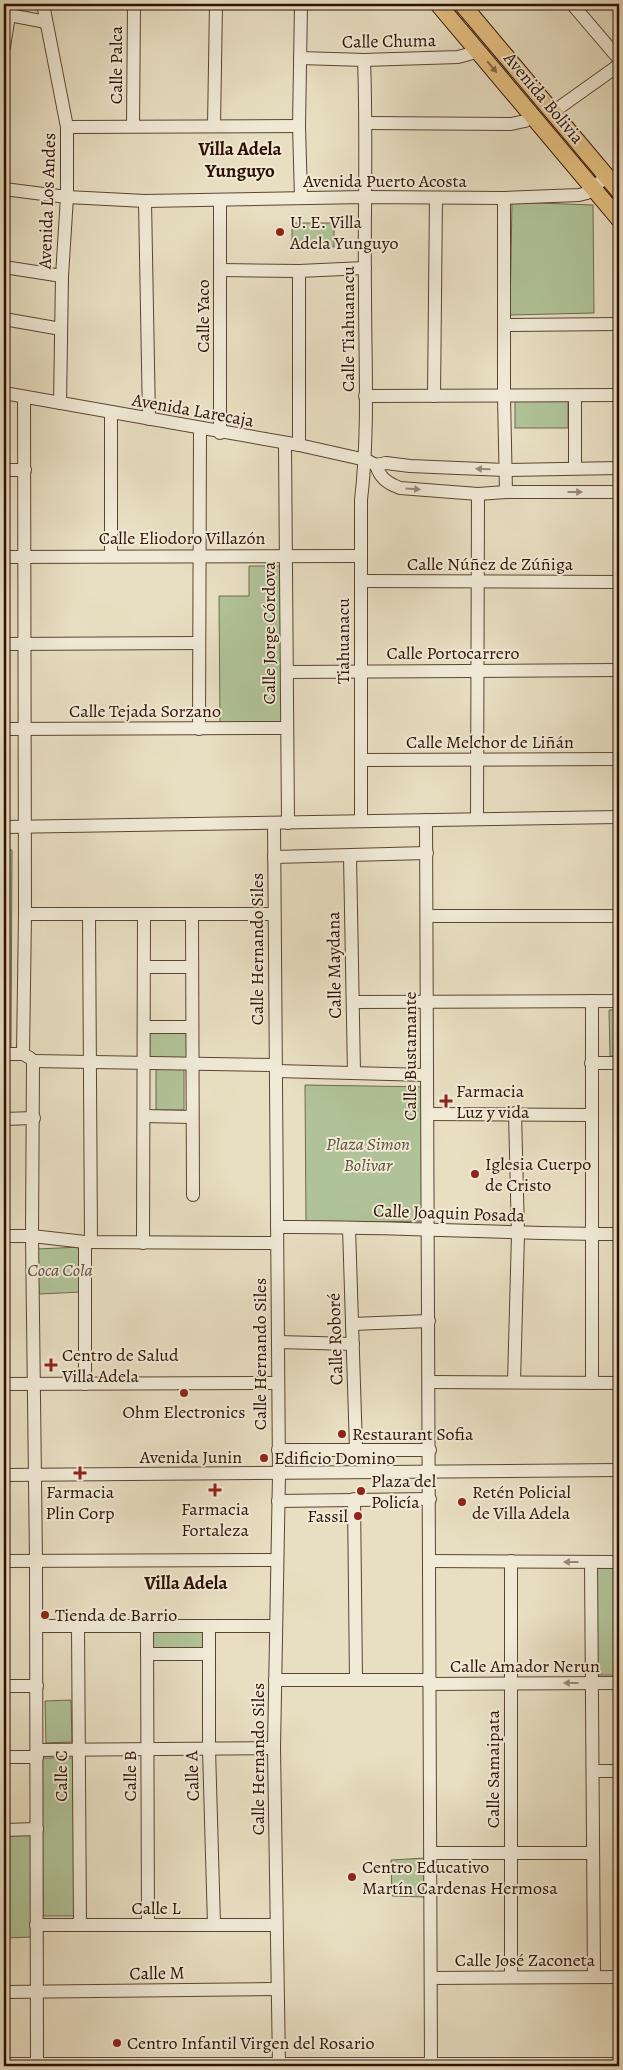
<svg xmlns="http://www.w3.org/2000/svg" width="623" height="2070" font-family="Alegreya,serif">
<rect width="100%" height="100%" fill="#e8dfc2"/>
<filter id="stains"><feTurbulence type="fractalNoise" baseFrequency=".004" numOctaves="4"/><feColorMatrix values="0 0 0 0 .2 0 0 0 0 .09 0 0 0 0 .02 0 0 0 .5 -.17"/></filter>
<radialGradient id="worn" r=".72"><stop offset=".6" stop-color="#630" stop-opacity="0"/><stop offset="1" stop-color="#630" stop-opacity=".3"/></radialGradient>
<g fill="#b0c398" stroke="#6f6a4e">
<path d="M512,202L593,205L594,313L510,315Z"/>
<rect x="292" y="223" width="42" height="24"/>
<rect x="515" y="401" width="53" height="27"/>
<path d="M249,566H290L291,724H220L219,596H249Z"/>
<path d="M4,849L12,850L11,1048H4Z"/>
<path d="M609,1010H619V1056H610Z"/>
<rect x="146" y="1029" width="44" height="32"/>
<rect x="156" y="1069" width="28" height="41"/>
<path d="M305,1085L430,1087L429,1221L306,1223Z"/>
<path d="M81,1247L83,1292L39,1294L37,1249Z"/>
<path d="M595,1567H619V1675H596Z"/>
<path d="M151,1632H204V1650H150Z"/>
<path d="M71,1700L72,1742L46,1743L45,1701Z"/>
<path d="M42,1758H74L75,1916H43Z"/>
<path d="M31,1830L32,1937L4,1938V1831Z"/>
<path d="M425,1858L424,1897L392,1896L391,1860Z"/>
</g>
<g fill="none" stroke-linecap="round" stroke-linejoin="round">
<g stroke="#5c4433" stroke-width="14">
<g id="minor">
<path d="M43,4L67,127V197L62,276L60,403"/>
<path d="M301,4L299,126L301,198"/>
<path d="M572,4L619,59"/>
<path d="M4,14L46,22"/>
<path d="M4,47L9,15"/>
<path d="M300,58L364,60L458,57L473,53L477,49"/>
<path d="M553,112L619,65"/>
<path d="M367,123L511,124L525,121L533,115"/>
<path d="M133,126L134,4"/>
<path d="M214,126L216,4"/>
<path d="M67,127L299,126"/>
<path d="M4,189L67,197L145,201L365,197L504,198L579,195L587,193L607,176"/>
<path d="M504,198V397L506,492"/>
<path d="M145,201L149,419"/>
<path d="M4,267L62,276"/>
<path d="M220,270L299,271L365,268"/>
<path d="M299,271V445"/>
<path d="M4,319L61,329"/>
<path d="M505,325L619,324"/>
<path d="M4,393L299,445L366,460L376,465C380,478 387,483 400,488L478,494L506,492H619"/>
<path d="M365,396L619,395"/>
<path d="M434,396L436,198"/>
<path d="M111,413V555"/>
<path d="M220,433V200"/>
<path d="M285,444L288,823"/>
<path d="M376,465L386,463L410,466L505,470L619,468"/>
<path d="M575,468V396"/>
<path d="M4,470H25"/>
<path d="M4,557L360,556"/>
<path d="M361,581L619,582"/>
<path d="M4,644L199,643"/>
<path d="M287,672L619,670"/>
<path d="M4,729L287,728"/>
<path d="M199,729L200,428"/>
<path d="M362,760L619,759"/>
<path d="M477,819L478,494"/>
<path d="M426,820L431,2066"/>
<path d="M361,821V500C369,431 365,361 365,292C364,214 367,137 364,60"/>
<path d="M274,823L279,1474L274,1748L279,2066"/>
<path d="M4,827L619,817"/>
<path d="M350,856L354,1073"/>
<path d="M274,857L427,853"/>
<path d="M25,914H274"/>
<path d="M192,914L193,1195"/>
<path d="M89,915L91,1242"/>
<path d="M427,916H619"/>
<path d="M144,967H192"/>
<path d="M353,1002L619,1001"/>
<path d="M144,1027H192"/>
<path d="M4,1054H23L30,1058"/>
<path d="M23,1054L25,914L24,397"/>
<path d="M33,1061L32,1236L36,1561L37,2066"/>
<path d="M33,1061L275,1065"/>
<path d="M591,1063H619"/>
<path d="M276,1071L427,1075"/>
<path d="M428,1114L591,1115"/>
<path d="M144,1116L192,1117"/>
<path d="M4,1119L34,1118"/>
<path d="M277,1227C391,1226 505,1234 619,1234"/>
<path d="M349,1228L356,1448"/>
<path d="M4,1236H32L85,1242L277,1243"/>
<path d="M85,1242V1384"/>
<path d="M143,1243L144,914"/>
<path d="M352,1324L429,1321"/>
<path d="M278,1342L353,1344"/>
<path d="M429,1382L619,1383"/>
<path d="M514,1382L518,1234L515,1113"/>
<path d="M592,1383V1001"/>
<path d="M4,1384L278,1383"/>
<path d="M278,1450H430"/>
<path d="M4,1475L619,1470"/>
<path d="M354,1499L356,1680"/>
<path d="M278,1501L430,1499"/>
<path d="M4,1561L277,1560"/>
<path d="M430,1561L619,1562"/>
<path d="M591,1562L594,1977"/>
<path d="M37,1626H276"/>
<path d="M78,1626L80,1925"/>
<path d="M147,1626L148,1925"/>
<path d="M209,1626V1749L214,1925"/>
<path d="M147,1654H209"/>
<path d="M275,1680H430"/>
<path d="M430,1684L619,1683"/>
<path d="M4,1686H37"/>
<path d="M37,1750L274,1748"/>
<path d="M4,1757H37"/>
<path d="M593,1771H619"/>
<path d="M4,1830L37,1829"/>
<path d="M431,1853H593"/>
<path d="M36,1925H276"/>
<path d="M511,1977V1561"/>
<path d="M431,1978L619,1977"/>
<path d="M4,1992L277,1989"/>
<path d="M4,2064H619"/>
</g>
</g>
<g stroke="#2e1003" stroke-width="18">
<g id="major">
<path d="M438,4L619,219"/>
<path d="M462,4L619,191"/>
</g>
</g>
<use href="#minor" stroke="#f0ead7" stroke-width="12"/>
<use href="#major" stroke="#e4c081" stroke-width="16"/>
</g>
<defs><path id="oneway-solid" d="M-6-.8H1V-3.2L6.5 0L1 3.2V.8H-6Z" transform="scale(1.25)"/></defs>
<use fill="#896842" href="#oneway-solid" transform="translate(492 67) rotate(50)"/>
<g fill="#998878">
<use href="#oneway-solid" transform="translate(483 469) rotate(-178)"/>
<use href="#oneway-solid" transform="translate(413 489) rotate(4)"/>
<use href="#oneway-solid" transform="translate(575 492)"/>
<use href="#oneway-solid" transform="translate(571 1562) rotate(-180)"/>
<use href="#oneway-solid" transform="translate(571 1683) rotate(180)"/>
</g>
<g fill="#8f2418" stroke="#f0ead7" stroke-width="2">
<circle cx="280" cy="232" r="5"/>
<path d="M443.5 1093.5h5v5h5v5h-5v5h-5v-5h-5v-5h5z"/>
<circle cx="475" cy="1174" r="5"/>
<path d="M48.5 1357.5h5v5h5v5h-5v5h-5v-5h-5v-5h5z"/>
<circle cx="184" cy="1393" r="5"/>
<circle cx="342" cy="1434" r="5"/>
<circle cx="264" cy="1458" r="5"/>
<path d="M77.5 1465.5h5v5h5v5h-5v5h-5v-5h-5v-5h5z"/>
<path d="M212.5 1482.5h5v5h5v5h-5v5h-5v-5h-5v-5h5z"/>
<circle cx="361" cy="1491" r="5"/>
<circle cx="462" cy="1502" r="5"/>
<circle cx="358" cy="1516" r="5"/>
<circle cx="45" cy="1615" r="5"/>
<circle cx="352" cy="1877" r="5"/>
<circle cx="117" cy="2043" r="5"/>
</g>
<g text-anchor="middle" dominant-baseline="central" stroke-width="4" stroke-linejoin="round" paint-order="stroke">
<g font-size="18" fill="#2e1003" stroke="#f0ead7">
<text transform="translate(389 41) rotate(-1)">Calle Chuma</text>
<text transform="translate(116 65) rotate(-90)">Calle Palca</text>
<text transform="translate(544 98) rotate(50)">Avenida Bolivia</text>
<text x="385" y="181">Avenida Puerto Acosta</text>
<text transform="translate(47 201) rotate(-88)">Avenida Los Andes</text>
<text transform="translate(203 316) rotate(-90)">Calle Yaco</text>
<text transform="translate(348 329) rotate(-90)">Calle Tiahuanacu</text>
<text transform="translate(193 410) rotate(10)">Avenida Larecaja</text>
<text x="182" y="538">Calle Eliodoro Villazón</text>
<text x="490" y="564">Calle Núñez de Zúñiga</text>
<text transform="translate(269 633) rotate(-90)">Calle Jorge Córdova</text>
<text transform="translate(343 641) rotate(-90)">Tiahuanacu</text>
<text x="453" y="653">Calle Portocarrero</text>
<text x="145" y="711">Calle Tejada Sorzano</text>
<text x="490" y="742">Calle Melchor de Liñán</text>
<text transform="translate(257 949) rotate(-90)">Calle Hernando Siles</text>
<text transform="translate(334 965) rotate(-91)">Calle Maydana</text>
<text transform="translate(410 1056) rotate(-90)">Calle Bustamante</text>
<text transform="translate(449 1213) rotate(2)">Calle Joaquin Posada</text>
<text transform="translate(335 1339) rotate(-92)">Calle Roboré</text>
<text transform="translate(260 1354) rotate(-90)">Calle Hernando Siles</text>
<text x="191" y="1457">Avenida Junin</text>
<text x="525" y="1666">Calle Amador Nerun</text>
<text transform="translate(258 1759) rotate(-90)">Calle Hernando Siles</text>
<text transform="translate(493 1769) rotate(-90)">Calle Samaipata</text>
<text transform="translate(61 1776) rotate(-90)">Calle C</text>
<text transform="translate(130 1776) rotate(-90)">Calle B</text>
<text transform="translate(192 1776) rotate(-92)">Calle A</text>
<text x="156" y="1908">Calle L</text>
<text x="525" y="1960">Calle José Zaconeta</text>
<text transform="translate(157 1973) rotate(-1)">Calle M</text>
</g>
<g font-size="18" fill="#2e1003" stroke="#f0ead7" text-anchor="start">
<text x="290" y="222">U. E. Villa<tspan x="290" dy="21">Adela Yunguyo</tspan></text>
<text x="456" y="1091">Farmacia<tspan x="456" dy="21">Luz y vida</tspan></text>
<text x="485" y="1164">Iglesia Cuerpo<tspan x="485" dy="21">de Cristo</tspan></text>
<text x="62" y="1355">Centro de Salud<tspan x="62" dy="21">Villa Adela</tspan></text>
<text x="184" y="1412" text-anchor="middle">Ohm Electronics</text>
<text x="352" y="1434">Restaurant Sofia</text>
<text x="274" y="1458">Edificio Domino</text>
<text x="371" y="1481">Plaza del<tspan x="371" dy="21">Policía</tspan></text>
<text x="80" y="1492" text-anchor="middle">Farmacia<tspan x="80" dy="21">Plin Corp</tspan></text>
<text x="472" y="1492">Retén Policial<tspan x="472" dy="21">de Villa Adela</tspan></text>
<text x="215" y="1509" text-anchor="middle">Farmacia<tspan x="215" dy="21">Fortaleza</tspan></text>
<text x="348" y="1516" text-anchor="end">Fassil</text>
<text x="55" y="1615">Tienda de Barrio</text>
<text x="362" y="1867">Centro Educativo<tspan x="362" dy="21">Martín Cardenas Hermosa</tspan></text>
<text x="127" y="2043">Centro Infantil Virgen del Rosario</text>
</g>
<g font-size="18" font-style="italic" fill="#5c4f37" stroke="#f0ead7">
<text x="368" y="1144">Plaza Simon<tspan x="368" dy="21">Bolivar</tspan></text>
<text x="60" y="1270">Coca Cola</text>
</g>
<g font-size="19" font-weight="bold" fill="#2e1003" stroke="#f0ead7">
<text x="240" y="149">Villa Adela<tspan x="240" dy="22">Yunguyo</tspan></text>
<text x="186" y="1583">Villa Adela</text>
</g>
</g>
<rect width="623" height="2070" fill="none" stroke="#e8dfc2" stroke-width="20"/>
<rect x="5" y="5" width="613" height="2060" fill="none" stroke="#2e1003" stroke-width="2.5"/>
<rect x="10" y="10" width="603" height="2050" fill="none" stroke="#2e1003"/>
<rect width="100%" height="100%" filter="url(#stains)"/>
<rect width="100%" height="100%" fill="url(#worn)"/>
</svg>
